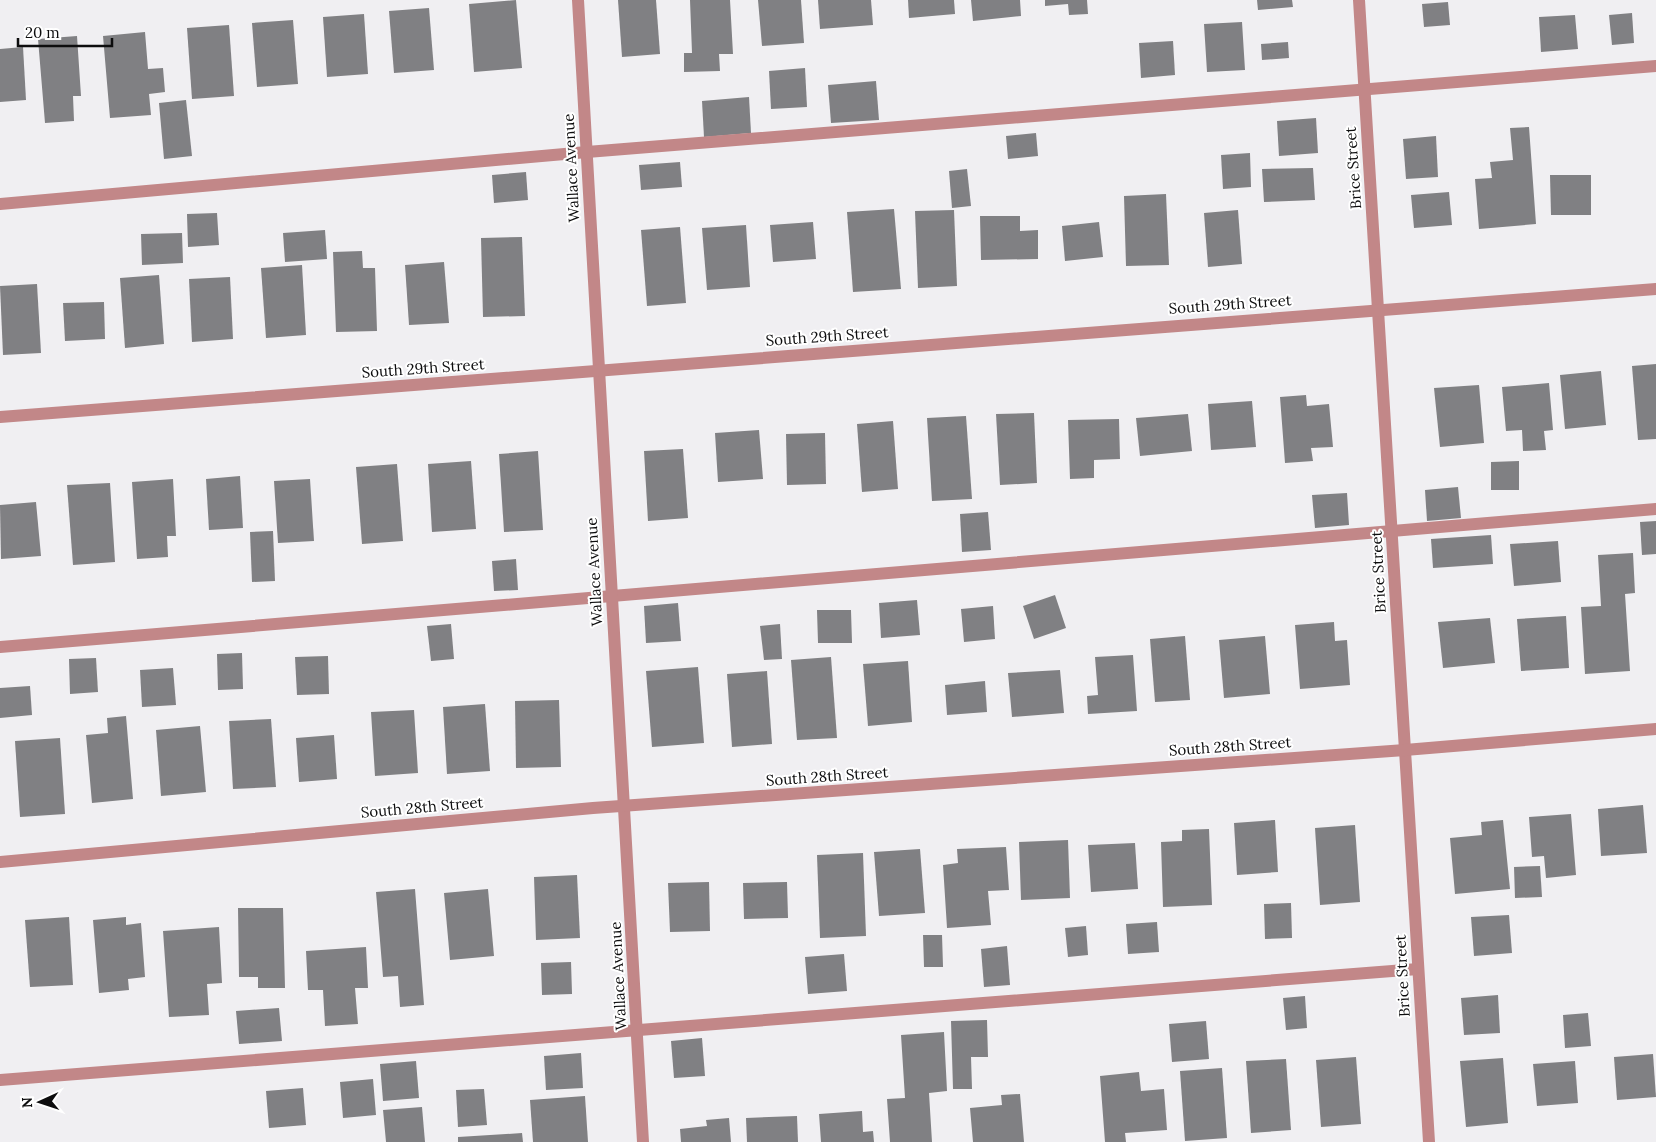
<svg xmlns="http://www.w3.org/2000/svg" width="1656" height="1142" font-family="Lora,serif">
<rect width="100%" height="100%" fill="#f0eff2"/>
<g fill="#808083">
<path d="M516,0L522,68L474,72L469,4Z"/>
<path d="M618,0H656L660,54L622,57Z"/>
<path d="M690,0H730L733,54H719L720,71L684,72V53H692Z"/>
<path d="M758,0H801L804,43L762,46Z"/>
<path d="M818,0H871L873,25L820,29Z"/>
<path d="M908,0H954L955,14L909,18Z"/>
<path d="M971,0H1020L1021,16L973,21Z"/>
<path d="M1045,0H1087L1088,14L1069,15L1068,4L1045,6Z"/>
<path d="M1257,0H1292L1293,7L1258,10Z"/>
<path d="M1448,2L1450,25L1424,27L1422,4Z"/>
<path d="M429,8L434,70L394,73L389,11Z"/>
<path d="M1632,13L1634,43L1612,45L1609,15Z"/>
<path d="M364,14L368,74L327,77L323,17Z"/>
<path d="M1575,15L1578,49L1541,52L1539,17Z"/>
<path d="M293,20L298,84L257,87L252,23Z"/>
<path d="M1242,22L1245,70L1207,72L1204,24Z"/>
<path d="M229,25L234,96L192,99L187,28Z"/>
<path d="M145,32L148,69L163,68L165,92L149,94L151,115L110,118L103,36Z"/>
<path d="M77,36L81,96H73L74,121L45,123L38,39Z"/>
<path d="M1173,41L1175,75L1141,78L1139,43Z"/>
<path d="M1288,42L1289,58L1262,60L1261,44Z"/>
<path d="M23,47L26,100L0,102V49Z"/>
<path d="M805,68L807,107L771,109L769,71Z"/>
<path d="M876,81L879,120L831,123L828,85Z"/>
<path d="M749,97L751,133L704,137L702,101Z"/>
<path d="M186,100L192,156L164,159L159,103Z"/>
<path d="M1316,118L1318,153L1279,156L1277,121Z"/>
<path d="M1529,127L1536,224L1479,229L1475,179L1492,178L1490,162L1513,160L1510,128Z"/>
<path d="M1036,133L1038,156L1008,159L1006,136Z"/>
<path d="M1436,136L1438,177L1406,179L1403,139Z"/>
<path d="M1250,153L1251,187L1223,189L1221,155Z"/>
<path d="M680,162L682,187L641,190L639,165Z"/>
<path d="M1313,168L1315,200L1264,202L1262,169Z"/>
<path d="M967,169L971,206L952,208L949,171Z"/>
<path d="M526,172L528,200L494,203L492,175Z"/>
<path d="M1550,175H1591V215H1551Z"/>
<path d="M1449,192L1452,225L1414,228L1411,195Z"/>
<path d="M1166,194L1169,265L1126,266L1124,196Z"/>
<path d="M894,209L901,289L853,292L847,212Z"/>
<path d="M954,210L957,286L918,288L915,211Z"/>
<path d="M1238,210L1242,264L1208,267L1204,213Z"/>
<path d="M217,213L219,245L188,247L187,214Z"/>
<path d="M980,216H1020V231L1038,230V259L981,260Z"/>
<path d="M813,222L816,259L773,262L770,225Z"/>
<path d="M1099,222L1103,257L1065,261L1062,226Z"/>
<path d="M746,225L750,287L707,290L702,228Z"/>
<path d="M680,227L686,303L647,306L641,230Z"/>
<path d="M325,230L327,259L285,262L283,233Z"/>
<path d="M182,233L183,263L142,265L141,234Z"/>
<path d="M522,237L525,316L483,317L481,238Z"/>
<path d="M362,251L363,268H375L377,331L336,332L333,252Z"/>
<path d="M444,262L449,323L409,325L405,265Z"/>
<path d="M302,265L306,335L266,338L261,268Z"/>
<path d="M159,275L164,344L125,348L120,278Z"/>
<path d="M230,277L233,339L192,342L189,279Z"/>
<path d="M37,284L41,353L3,355L0,286Z"/>
<path d="M104,302L105,339L65,341L63,303Z"/>
<path d="M1656,364V439L1638,440L1632,366Z"/>
<path d="M1601,371L1606,425L1565,429L1560,375Z"/>
<path d="M1549,383L1553,430L1544,431L1546,450L1523,451L1522,430L1506,431L1502,387Z"/>
<path d="M1479,385L1484,443L1440,447L1434,388Z"/>
<path d="M1306,395L1307,406L1329,404L1333,447L1311,448L1313,461L1285,463L1280,397Z"/>
<path d="M1252,401L1256,447L1211,450L1208,404Z"/>
<path d="M1034,413L1037,483L1000,485L996,414Z"/>
<path d="M1188,414L1192,451L1140,456L1136,418Z"/>
<path d="M966,416L972,499L932,501L927,418Z"/>
<path d="M1119,419L1120,459L1094,460V478L1070,479L1068,420Z"/>
<path d="M893,421L898,489L862,492L857,424Z"/>
<path d="M759,430L763,479L718,482L715,433Z"/>
<path d="M825,433L826,484L787,485L786,434Z"/>
<path d="M683,449L688,518L648,521L644,451Z"/>
<path d="M538,451L543,530L504,532L499,454Z"/>
<path d="M471,461L476,529L432,532L428,464Z"/>
<path d="M1519,461V490H1491V462Z"/>
<path d="M397,464L403,541L362,544L356,467Z"/>
<path d="M240,476L243,528L209,530L206,479Z"/>
<path d="M173,479L176,536H167L168,557L137,559L132,482Z"/>
<path d="M310,479L314,541L278,543L274,481Z"/>
<path d="M110,483L115,562L73,565L67,485Z"/>
<path d="M1458,487L1461,518L1427,521L1425,490Z"/>
<path d="M1347,493L1349,525L1315,528L1312,495Z"/>
<path d="M36,502L41,556L1,559L0,505Z"/>
<path d="M988,512L991,550L962,552L960,514Z"/>
<path d="M1656,521V554L1642,555L1640,522Z"/>
<path d="M273,531L275,581L252,582L250,532Z"/>
<path d="M1491,535L1493,564L1433,568L1431,539Z"/>
<path d="M1558,541L1561,582L1514,586L1510,544Z"/>
<path d="M1633,553L1635,593L1625,594L1630,671L1585,674L1581,607L1601,606L1598,555Z"/>
<path d="M516,559L518,590L494,591L492,561Z"/>
<path d="M1055,595L1066,628L1034,639L1023,606Z"/>
<path d="M917,600L920,635L881,638L879,603Z"/>
<path d="M678,603L681,641L646,643L644,606Z"/>
<path d="M993,606L995,639L964,642L961,609Z"/>
<path d="M817,610H851L852,643H818Z"/>
<path d="M1566,616L1569,668L1521,671L1517,619Z"/>
<path d="M1490,618L1495,663L1443,668L1438,622Z"/>
<path d="M1334,622L1335,641L1347,640L1350,685L1300,689L1295,625Z"/>
<path d="M451,624L454,659L431,661L427,626Z"/>
<path d="M780,624L782,659L764,660L760,626Z"/>
<path d="M1185,636L1190,700L1155,702L1150,639Z"/>
<path d="M1265,636L1270,694L1224,698L1219,640Z"/>
<path d="M242,653L243,689L218,690L217,654Z"/>
<path d="M1133,655L1137,711L1088,714L1087,696L1098,695L1095,657Z"/>
<path d="M328,656L329,694L297,695L295,657Z"/>
<path d="M831,657L837,738L797,740L791,660Z"/>
<path d="M96,658L98,692L70,694L69,659Z"/>
<path d="M908,661L912,722L868,726L863,664Z"/>
<path d="M698,667L704,743L652,747L646,671Z"/>
<path d="M173,668L176,705L142,707L140,670Z"/>
<path d="M1060,670L1064,713L1012,717L1008,673Z"/>
<path d="M767,671L772,744L732,747L727,674Z"/>
<path d="M985,681L987,712L947,715L945,685Z"/>
<path d="M30,686L32,715L0,718V688Z"/>
<path d="M559,700L561,767L516,768L515,701Z"/>
<path d="M485,704L490,771L447,774L443,707Z"/>
<path d="M414,710L418,773L375,776L371,712Z"/>
<path d="M126,716L133,799L92,803L86,735L108,733L107,718Z"/>
<path d="M271,719L276,787L233,789L229,721Z"/>
<path d="M200,726L206,792L161,796L156,730Z"/>
<path d="M334,735L337,779L299,782L296,738Z"/>
<path d="M60,738L65,814L20,817L15,741Z"/>
<path d="M1643,805L1647,853L1601,856L1598,809Z"/>
<path d="M1571,814L1576,875L1546,878L1544,856L1532,857L1529,817Z"/>
<path d="M1275,820L1278,872L1237,875L1234,823Z"/>
<path d="M1503,820L1510,889L1455,894L1450,838L1482,835L1481,822Z"/>
<path d="M1355,825L1360,902L1320,905L1315,828Z"/>
<path d="M1209,829L1212,905L1163,907L1161,842L1182,841V830Z"/>
<path d="M1068,840L1070,898L1021,900L1019,842Z"/>
<path d="M1135,843L1138,889L1091,892L1088,845Z"/>
<path d="M1006,847L1009,890L988,891L991,925L947,928L943,865L958,863L957,849Z"/>
<path d="M920,849L925,913L879,916L874,852Z"/>
<path d="M863,853L866,936L820,938L817,855Z"/>
<path d="M1540,866L1542,897L1515,898L1514,867Z"/>
<path d="M577,875L580,938L536,940L534,877Z"/>
<path d="M709,882L710,931L670,932L668,883Z"/>
<path d="M787,882L788,918L744,919L743,883Z"/>
<path d="M415,889L424,1005L400,1007L398,976L383,977L376,892Z"/>
<path d="M488,889L494,956L450,960L444,893Z"/>
<path d="M1291,903L1292,938L1265,939L1264,904Z"/>
<path d="M238,908H283L285,988H258V977H239Z"/>
<path d="M1509,915L1512,953L1474,956L1471,917Z"/>
<path d="M69,917L73,985L30,987L25,920Z"/>
<path d="M126,917V925L141,923L145,977L128,979L129,990L99,993L93,920Z"/>
<path d="M1157,922L1159,952L1128,954L1126,924Z"/>
<path d="M1086,926L1088,955L1068,957L1065,928Z"/>
<path d="M219,927L222,983L207,984L209,1015L169,1017L163,931Z"/>
<path d="M923,935H942L943,967H924Z"/>
<path d="M1007,946L1010,985L984,987L981,949Z"/>
<path d="M366,947L368,988H355L358,1024L325,1026L323,990H308L306,951Z"/>
<path d="M844,954L847,991L808,994L805,957Z"/>
<path d="M571,962L572,994L542,995L541,963Z"/>
<path d="M1498,995L1500,1033L1464,1035L1461,998Z"/>
<path d="M1305,996L1307,1028L1286,1030L1283,998Z"/>
<path d="M279,1008L282,1041L239,1044L236,1011Z"/>
<path d="M1588,1013L1591,1046L1565,1048L1563,1015Z"/>
<path d="M987,1020L988,1057H971L972,1089H953L951,1021Z"/>
<path d="M1206,1021L1209,1059L1172,1062L1169,1024Z"/>
<path d="M944,1032L947,1091L929,1093L932,1142H890L887,1099L905,1098L901,1035Z"/>
<path d="M702,1038L705,1076L674,1078L671,1041Z"/>
<path d="M581,1053L583,1088L546,1090L544,1056Z"/>
<path d="M1653,1054L1656,1097L1617,1100L1614,1057Z"/>
<path d="M1356,1057L1361,1124L1321,1127L1316,1060Z"/>
<path d="M1503,1058L1508,1123L1466,1127L1460,1061Z"/>
<path d="M1286,1059L1291,1130L1251,1133L1246,1061Z"/>
<path d="M416,1061L419,1098L383,1101L380,1064Z"/>
<path d="M1575,1061L1578,1103L1537,1106L1533,1064Z"/>
<path d="M1222,1068L1227,1138L1185,1141L1180,1071Z"/>
<path d="M1139,1072L1141,1091L1164,1089L1167,1130L1125,1133L1126,1142H1105L1100,1076Z"/>
<path d="M373,1079L376,1115L343,1118L340,1082Z"/>
<path d="M303,1088L306,1125L269,1128L266,1091Z"/>
<path d="M484,1089L487,1125L458,1127L456,1090Z"/>
<path d="M1020,1094L1024,1142H973L970,1108L1002,1105L1001,1095Z"/>
<path d="M585,1096L588,1142H533L530,1100Z"/>
<path d="M422,1107L425,1142H386L383,1110Z"/>
<path d="M862,1111L863,1132L873,1131L874,1142H821L819,1114Z"/>
<path d="M797,1116L798,1142H747L746,1118Z"/>
<path d="M729,1118L731,1142H681L680,1129L707,1126L706,1120Z"/>
<path d="M522,1133L523,1142H458V1137Z"/>
</g>
<g fill="none" stroke-linecap="round" stroke-linejoin="round">
<g stroke="#c28788" stroke-width="12">
<path d="M0,204L587,152L1656,66"/>
<path d="M0,647L1656,509"/>
<path d="M0,1080L1418,969"/>
</g>
<g stroke="#c28788" stroke-width="12">
<path d="M578,0L643,1142"/>
<path d="M1359,0L1429,1142"/>
<path d="M0,417L1656,289"/>
<path d="M0,862L593,808L1405,750L1656,729"/>
</g>
</g>
<g text-anchor="middle" dominant-baseline="central" stroke-width="4" stroke-linejoin="round" paint-order="stroke">
<g font-size="15" fill="#0d0d0e" stroke="#fff">
<text transform="translate(571 168) rotate(-93)">Wallace Avenue</text>
<text transform="translate(1353 168) rotate(-94)">Brice Street</text>
<text transform="translate(1230 304) rotate(-4)">South 29th Street</text>
<text transform="translate(827 336) rotate(-4)">South 29th Street</text>
<text transform="translate(423 368) rotate(-4)">South 29th Street</text>
<text transform="translate(594 572) rotate(-93)">Wallace Avenue</text>
<text transform="translate(1378 572) rotate(-93)">Brice Street</text>
<text transform="translate(1230 746) rotate(-4)">South 28th Street</text>
<text transform="translate(827 776) rotate(-4)">South 28th Street</text>
<text transform="translate(422 807) rotate(-5)">South 28th Street</text>
<text transform="translate(618 976) rotate(-93)">Wallace Avenue</text>
<text transform="translate(1402 976) rotate(-93)">Brice Street</text>
</g>
</g>
<g transform="translate(40 1102) rotate(267)" stroke="#ffffff" stroke-width="4" paint-order="stroke">
<path d="M0-4L9 19L0 12L-9 19Z" fill="#0d0d0e"/>
<text y="-8" font-size="14" font-weight="bold" text-anchor="middle" fill="#0d0d0e">N</text>
</g>
<path d="M18 38v8h94v-8" fill="none" stroke="#0d0d0e" stroke-width="2.5"/>
<text x="25" y="38" font-size="15" fill="#0d0d0e" stroke="#ffffff" stroke-width="4" paint-order="stroke">20 m</text>
</svg>
